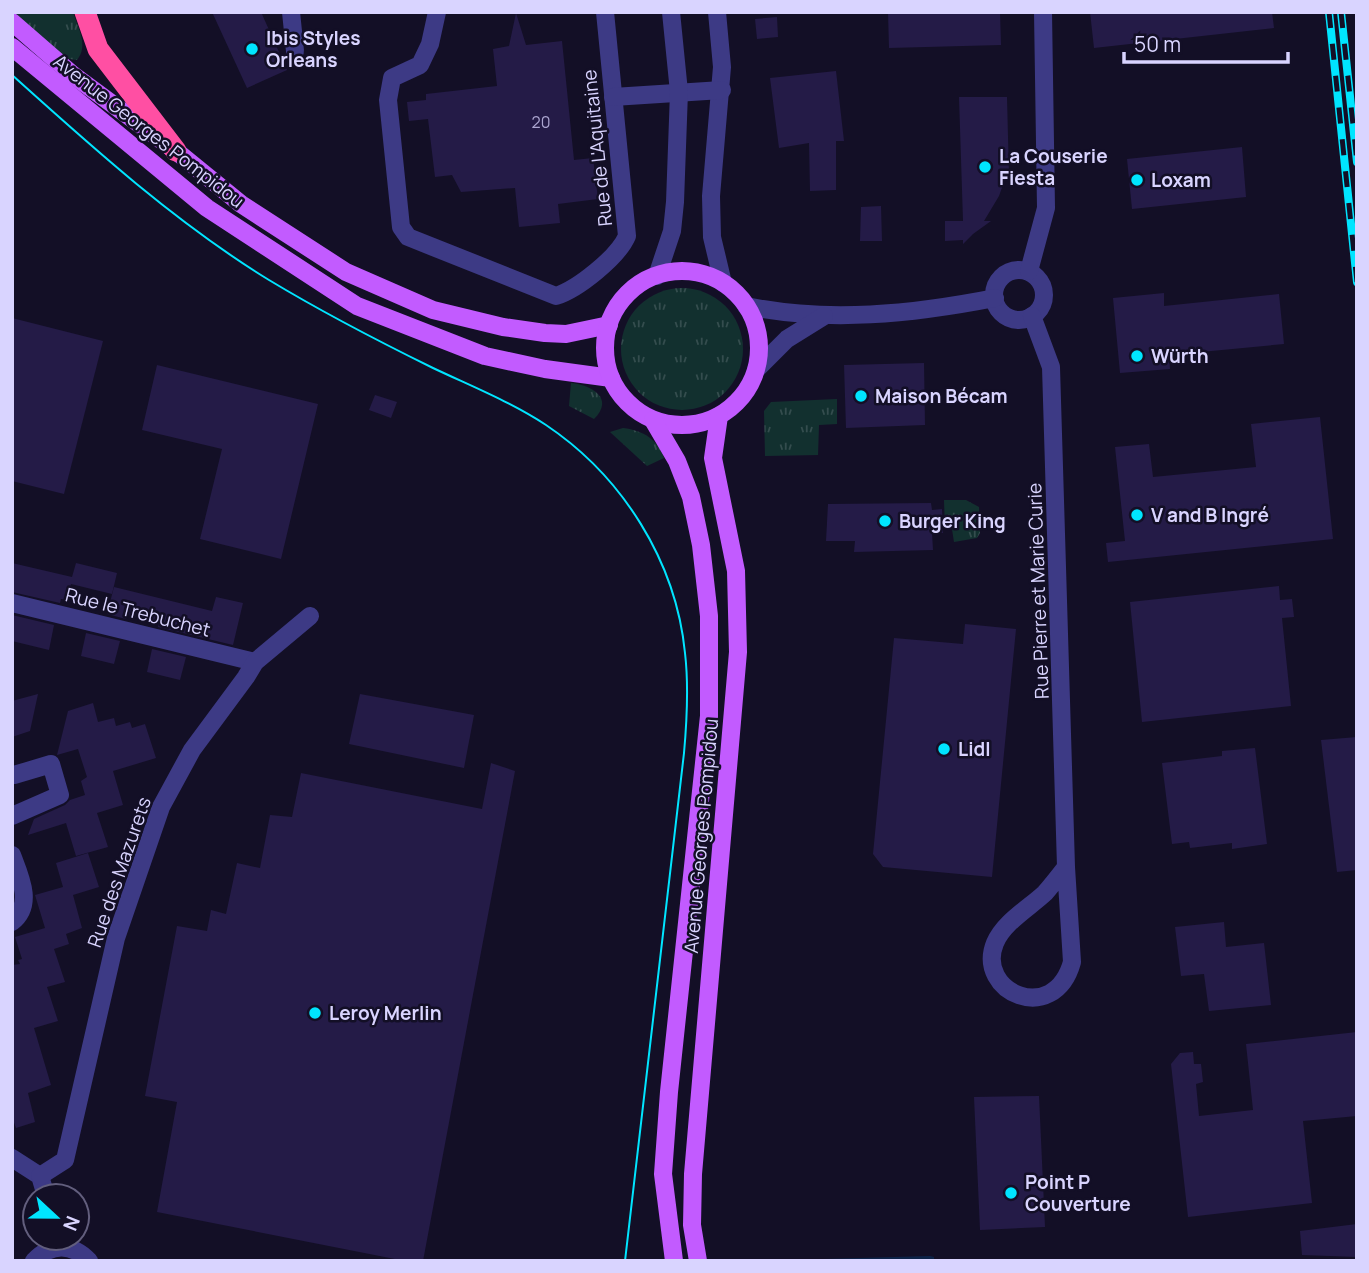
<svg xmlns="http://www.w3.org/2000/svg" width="1369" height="1273" font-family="Manrope,sans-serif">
<defs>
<pattern id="grass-tufts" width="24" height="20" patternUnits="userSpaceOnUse" patternTransform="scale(1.75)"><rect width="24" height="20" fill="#12302f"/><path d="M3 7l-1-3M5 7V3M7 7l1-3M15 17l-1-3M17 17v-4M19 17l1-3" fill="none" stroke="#344d4e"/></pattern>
<pattern id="water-waves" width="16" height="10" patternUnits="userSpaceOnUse" patternTransform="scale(1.75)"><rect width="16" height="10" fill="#0c2248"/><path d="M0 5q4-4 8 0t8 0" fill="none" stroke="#2f4163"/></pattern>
</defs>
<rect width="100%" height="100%" fill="#130f26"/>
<g fill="url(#grass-tufts)">
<path d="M12,12H73C78,28 89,46 77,60C55,59 24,30 12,12Z"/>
<circle cx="682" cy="349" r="61"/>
<path d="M571,383C591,385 615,398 594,419L569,406Z"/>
<path d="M837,399V424L819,425L818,455L765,456L764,411L771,402Z"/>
<path d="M623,428C644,431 657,439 664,458L647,466L610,432Z"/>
<path d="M944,500H966L979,507L980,533L977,538L954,542L952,529L945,528Z"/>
</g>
<path fill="url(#water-waves)" d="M930,1256L934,1257V1261H749Z"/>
<g fill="#241b47">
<path d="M212,12H261L287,70L247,88Z"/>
<path d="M888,12H1000L1001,45L889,48Z"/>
<path d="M1090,12H1272L1274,28L1094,48Z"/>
<path d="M516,13L526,45L562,41L574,160L593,158L598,199L558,204L560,223L519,227L515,188L461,192L452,175L435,177L428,119L409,121L407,102L426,100V94L497,86L493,49L509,46Z"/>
<path d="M777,17L778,37L757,39L755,19Z"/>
<path d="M836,71L844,141H836V190L810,191L809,143L779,148L770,78Z"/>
<path d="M959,97H1007L1009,176H1006L999,196L984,221H991L973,234L963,244V240L945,241V221H963Z"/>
<path d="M1242,147L1246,197L1132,209L1127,159Z"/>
<path d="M881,206L882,241H860L861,207Z"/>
<path d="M1164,293V306L1279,294L1284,344L1169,355L1170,369L1120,373L1113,298Z"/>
<path d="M12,318L103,341L64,494L12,481Z"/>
<path d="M924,363L925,425L846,428L844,365Z"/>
<path d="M157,365L318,404L281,559L200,539L222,449L142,430Z"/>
<path d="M375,395L397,402L391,418L369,410Z"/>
<path d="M1320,417L1333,539L1108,562L1106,543L1125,541L1115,447L1149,444L1153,477L1256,467L1251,424Z"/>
<path d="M931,503L932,510L942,509L943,533H932L933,550L854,552L855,541H826L828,504Z"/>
<path d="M12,563L72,577L76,563L117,573L112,594L71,584L67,600L61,599L60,603L12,592Z"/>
<path d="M1279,586L1280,600L1292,599L1294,617L1282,618L1291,706L1142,722L1130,602Z"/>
<path d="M114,587L212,611L216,597L243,603L233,645L158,627L159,623L127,615L126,619L107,614Z"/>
<path d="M12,615L54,625L49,650L12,641Z"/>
<path d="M965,624L1016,629L992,877L883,867L873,854L894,638L963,644Z"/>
<path d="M86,633L120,641L114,664L81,656Z"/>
<path d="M152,649L186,657L180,680L147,672Z"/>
<path d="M38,694L30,731L12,737V701Z"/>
<path d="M360,694L474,715L464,768L349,744Z"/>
<path d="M93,703L98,722L114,718L116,726L130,722L132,728L145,724L156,758L113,771L123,805L97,813L108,847L76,856L66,823L28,835L34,819L65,805L70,800L85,795L81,781L87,777L78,749L57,755L68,711Z"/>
<path d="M1357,737V870L1337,872L1321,740Z"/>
<path d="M1255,748L1267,844L1232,849V843L1190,848L1189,842L1172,844L1162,763L1222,756V751Z"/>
<path d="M491,763L515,771L423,1261H405L157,1212L177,1102L145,1096L177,926L207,931L211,910L226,914L237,863L260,868L270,815L292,817L301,773L482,809Z"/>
<path d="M88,853L99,887L73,895L82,928L66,934L69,944L54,949L65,982L47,987L58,1021L34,1028L51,1085L28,1093L35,1122L16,1128L12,1117V965L20,964L18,960L22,959L15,937L45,928L35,895L63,887L56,863Z"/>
<path d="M1224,922L1226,947L1264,943L1271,1005L1209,1011L1204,974L1181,976L1175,927Z"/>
<path d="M1357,1032V1116L1303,1121L1312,1203L1188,1217L1171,1064L1180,1053L1193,1052L1194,1064H1201L1203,1082L1196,1084L1199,1116L1253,1110L1246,1044Z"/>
<path d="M1039,1096L1045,1227L980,1230L974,1097Z"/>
<path d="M1357,1224V1257L1302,1255L1300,1231Z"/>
</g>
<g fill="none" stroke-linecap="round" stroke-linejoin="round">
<g stroke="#3d3a85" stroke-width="18">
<path d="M291,12L295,51"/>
<path d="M437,12L430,44L420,65L392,78L388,100L401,227L408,237L556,296C578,289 618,257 627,236L605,12"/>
<path d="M717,12L722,67L711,196L712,237L723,283"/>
<path d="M613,97L722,90"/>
<circle cx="1019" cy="295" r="25"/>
<path d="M1029,271L1046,208L1043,12"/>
<path d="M657,276L672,231L675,202L679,92L671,12"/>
<path d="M746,306C828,323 913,314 995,298"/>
<path d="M1032,316L1051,367L1066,867L1072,962C1054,1027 975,992 995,943C1004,922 1029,908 1045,893C1052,885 1059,876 1066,867"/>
<path d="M756,370L787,339L824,316"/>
<path d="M12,603L255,662"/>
<path d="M12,816L60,795L51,764L14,775"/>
<path d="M12,855C20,876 34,905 12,922"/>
<path d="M12,1158L40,1176L46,1196"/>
<path d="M40,1176L65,1160L116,938L161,807L192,750L246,677L255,662L310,616"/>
<path d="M34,1261C51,1243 72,1243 89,1261"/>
</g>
<g stroke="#c25bff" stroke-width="18">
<path d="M12,22L73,75L176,151L241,204L346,272L433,310L503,327L545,333L566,334L609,325"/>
<path d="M12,47L207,208L357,306L485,356L545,369L611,378"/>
<circle cx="682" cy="348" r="77"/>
<path d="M653,420L677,461L691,497L701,545L709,616V716L669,1092L663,1174L674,1261"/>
<path d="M698,1261L692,1225L693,1174L738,652L736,571L713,458L719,416"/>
</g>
<path stroke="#ff4fa3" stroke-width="21" d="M85,12L98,49L176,151"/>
<path stroke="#00e5ff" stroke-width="2" d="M12,75C93,148 176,223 269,280C322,312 376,340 433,368C471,386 511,402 546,425C622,476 676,561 685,653C689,687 687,720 684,753L625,1261"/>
<g stroke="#00e5ff" stroke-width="8">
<g id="rail">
<path d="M1329,12L1357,282"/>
<path d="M1341,12L1357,162"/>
</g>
</g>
<use href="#rail" stroke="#130f26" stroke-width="5" stroke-dasharray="16" stroke-linecap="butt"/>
</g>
<g fill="#00e5ff" stroke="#130f26" stroke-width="2.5">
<circle cx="252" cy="49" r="7"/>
<circle cx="985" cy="167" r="7"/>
<circle cx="1137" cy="180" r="7"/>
<circle cx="1137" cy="356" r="7"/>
<circle cx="861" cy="396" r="7"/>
<circle cx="1137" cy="515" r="7"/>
<circle cx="885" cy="521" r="7"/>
<circle cx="944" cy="749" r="7"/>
<circle cx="315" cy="1013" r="7"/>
<circle cx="1011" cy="1193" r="7"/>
</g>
<g text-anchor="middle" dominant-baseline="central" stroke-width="5" stroke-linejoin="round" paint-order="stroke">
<g font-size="16" fill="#aca6d1">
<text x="541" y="122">20</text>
</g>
<g font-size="19" font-weight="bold" fill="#d9d4ff" stroke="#130f26" text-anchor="start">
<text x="266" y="38">Ibis Styles<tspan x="266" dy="22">Orleans</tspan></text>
<text x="999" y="156">La Couserie<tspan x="999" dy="22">Fiesta</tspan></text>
<text x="1151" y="180">Loxam</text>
<text x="1151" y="356">Würth</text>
<text x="875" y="396">Maison Bécam</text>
<text x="1151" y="515">V and B Ingré</text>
<text x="899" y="521">Burger King</text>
<text x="958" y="749">Lidl</text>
<text x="329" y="1013">Leroy Merlin</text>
<text x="1025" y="1182">Point P<tspan x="1025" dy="22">Couverture</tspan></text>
</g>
<g font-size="19" fill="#d9d4ff" stroke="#130f26">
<text transform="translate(149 131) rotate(38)">Avenue Georges Pompidou</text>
<text transform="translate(597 148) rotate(-96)">Rue de L'Aquitaine</text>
<text transform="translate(1038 591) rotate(-92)">Rue Pierre et Marie Curie</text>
<text transform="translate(138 612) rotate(14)">Rue le Trebuchet</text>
<text transform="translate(701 836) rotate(-85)">Avenue Georges Pompidou</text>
<text transform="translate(119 872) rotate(-71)">Rue des Mazurets</text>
</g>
</g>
<rect width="1369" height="1273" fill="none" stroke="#d9d4ff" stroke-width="28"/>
<g transform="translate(56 1217) rotate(112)"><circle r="33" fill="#130f26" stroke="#625e7d" stroke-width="2"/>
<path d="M0-5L12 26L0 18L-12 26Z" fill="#00e5ff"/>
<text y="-10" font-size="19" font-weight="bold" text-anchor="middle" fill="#d9d4ff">N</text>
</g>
<path d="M1124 52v10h164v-10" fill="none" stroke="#d9d4ff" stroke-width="3.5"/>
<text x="1134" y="52" font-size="21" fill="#d9d4ff" stroke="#130f26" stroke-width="5" paint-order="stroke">50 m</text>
</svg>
